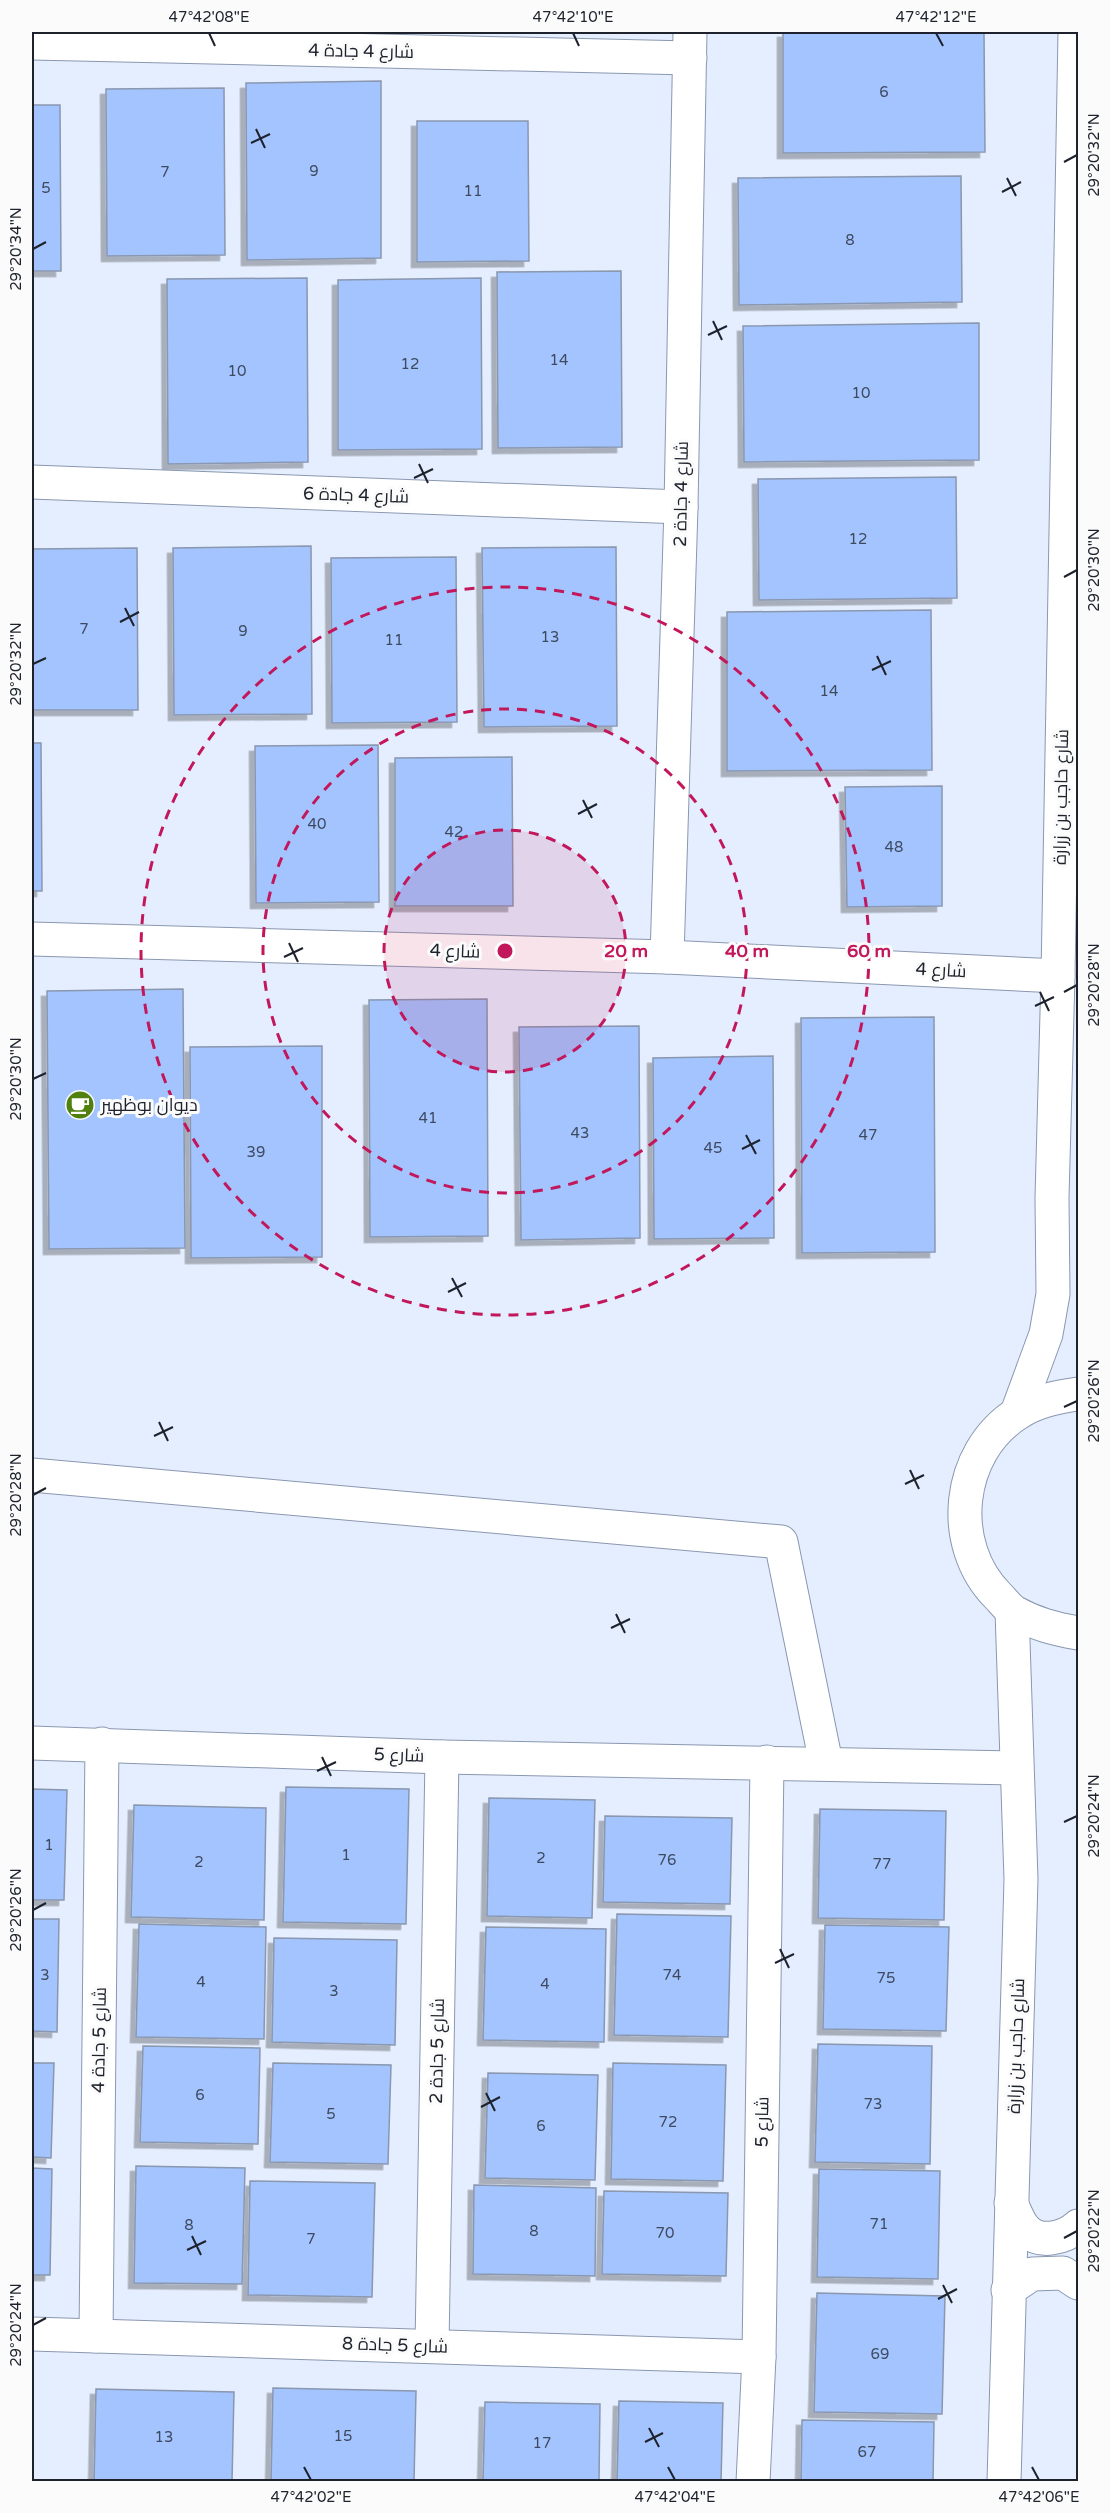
<svg xmlns="http://www.w3.org/2000/svg" width="1110" height="2513" font-family="'Varela Round',Cairo,sans-serif">
<defs>
<filter id="shadow"><feDropShadow dx="-5.5" dy="5.5" stdDeviation="0" flood-color="#0004"/></filter>
</defs>
<rect width="100%" height="100%" fill="#e5eefe"/>
<g fill="#a3c4fe" stroke="#8997af" stroke-width="1.5" filter="url(#shadow)">
<path d="M783,32H984L985,152L783,153Z"/>
<path d="M381,81V258L247,260L246,83Z"/>
<path d="M224,88L225,255L107,256L106,89Z"/>
<path d="M32,105H60L61,271H32Z"/>
<path d="M417,121H528L529,261L417,262Z"/>
<path d="M961,176L962,302L739,305L738,178Z"/>
<path d="M621,271L622,447L498,448L497,272Z"/>
<path d="M307,278L308,462L168,464L167,279Z"/>
<path d="M481,278L482,449L338,450V280Z"/>
<path d="M979,323V460L744,462L743,326Z"/>
<path d="M956,477L957,598L759,600L758,479Z"/>
<path d="M311,546L312,714L174,715L173,548Z"/>
<path d="M616,547L617,726L484,727L482,548Z"/>
<path d="M137,548L138,710H32V549Z"/>
<path d="M456,557L457,722L332,723L331,558Z"/>
<path d="M931,610L932,770L727,771V612Z"/>
<path d="M32,743H41L42,891H32Z"/>
<path d="M378,745L379,902L256,903L255,746Z"/>
<path d="M512,757L513,906H395V758Z"/>
<path d="M942,786V906L847,907L845,787Z"/>
<path d="M183,989L185,1248L49,1249L47,991Z"/>
<path d="M487,999L488,1236L370,1237L369,1000Z"/>
<path d="M934,1017L935,1252L802,1253L801,1018Z"/>
<path d="M639,1026L640,1238L521,1240L519,1027Z"/>
<path d="M322,1046V1257L191,1258L190,1047Z"/>
<path d="M773,1056L774,1238L654,1239L653,1058Z"/>
<path d="M286,1787L409,1789L406,1924L283,1922Z"/>
<path d="M32,1789L67,1790L64,1900H32Z"/>
<path d="M489,1798L595,1800L592,1918L487,1916Z"/>
<path d="M134,1805L266,1808L264,1920L131,1917Z"/>
<path d="M820,1809L946,1811L944,1920L818,1918Z"/>
<path d="M605,1816L732,1818L730,1904L603,1902Z"/>
<path d="M617,1914L731,1916L728,2037L614,2035Z"/>
<path d="M32,1919H59L57,2032L32,2031Z"/>
<path d="M139,1924L266,1927L264,2039L136,2037Z"/>
<path d="M825,1925L949,1927L946,2031L823,2029Z"/>
<path d="M486,1927L606,1929L604,2042L483,2040Z"/>
<path d="M274,1938L397,1940L395,2045L272,2042Z"/>
<path d="M818,2044L932,2046L930,2164L815,2162Z"/>
<path d="M143,2046L260,2048L258,2144L140,2142Z"/>
<path d="M32,2063H54L51,2158L32,2157Z"/>
<path d="M273,2063L391,2065L388,2164L270,2162Z"/>
<path d="M613,2063L726,2065L723,2181L611,2179Z"/>
<path d="M488,2073L598,2075L595,2180L485,2178Z"/>
<path d="M136,2166L245,2168L242,2284L134,2283Z"/>
<path d="M32,2168L52,2169L50,2275H32Z"/>
<path d="M819,2169L940,2171L938,2279L817,2277Z"/>
<path d="M250,2181L375,2183L372,2297L248,2295Z"/>
<path d="M474,2185L596,2188L595,2276L473,2274Z"/>
<path d="M604,2191L728,2193L726,2276L602,2274Z"/>
<path d="M817,2293L945,2296L942,2414L814,2412Z"/>
<path d="M273,2388L416,2391L414,2482H271Z"/>
<path d="M96,2389L234,2392L232,2482H94Z"/>
<path d="M619,2401L723,2403L721,2482H617Z"/>
<path d="M485,2402L600,2404L599,2482H483Z"/>
<path d="M802,2420L934,2422L933,2482H801Z"/>
</g>
<g fill="none" stroke-linecap="round" stroke-linejoin="round">
<g stroke="#8998b0" stroke-width="35">
<g id="minor">
<path d="M32,43L690,58"/>
<path d="M32,482L681,507"/>
<path d="M32,939L667,957L1058,976"/>
<path d="M667,957L681,507L690,32"/>
<path d="M1078,1394C1057,1397 1036,1401 1018,1413C956,1452 947,1545 998,1596C1003,1601 1008,1608 1014,1612C1035,1624 1055,1629 1078,1633"/>
<path d="M1017,1413L1046,1334L1053,1294L1052,1198L1058,976L1075,32"/>
<path d="M32,1475L781,1542L826,1763"/>
<path d="M32,1743L442,1757L1016,1768"/>
<path d="M1011,2203C1015,2211 1019,2223 1025,2229C1039,2245 1065,2238 1078,2226"/>
<path d="M1008,2290L1032,2274L1063,2273L1078,2283"/>
<path d="M32,2334L759,2357"/>
<path d="M96,2336L102,1744"/>
<path d="M432,2346L442,1757"/>
<path d="M753,2482L759,2357L767,1762"/>
<path d="M1004,2482L1021,1879L1012,1611"/>
</g>
</g>
<use href="#minor" stroke="#fff" stroke-width="33"/>
</g>
<path fill="none" stroke="#1d222c" stroke-width="2" d="M209,33L215,46M573,33L579,46M936,33L943,46M256,129L265,148M251,143L270,134M1064,162L1077,155M1007,178L1016,196M1002,192L1021,182M33,249L46,242M713,321L722,340M708,335L727,326M419,464L428,483M414,478L433,469M1064,577L1077,570M125,608L134,626M120,622L139,612M877,656L886,675M33,664L46,658M872,670L891,661M583,800L592,818M578,814L597,804M289,943L298,962M284,957L303,948M1040,992L1049,1011M1064,992L1077,985M1035,1006L1054,997M33,1079L46,1073M746,1135L756,1154M742,1149L760,1140M452,1278L462,1297M448,1292L466,1283M1064,1407L1077,1401M159,1422L168,1441M154,1436L173,1427M910,1470L919,1489M905,1484L924,1475M33,1495L46,1488M616,1614L625,1633M611,1628L630,1619M322,1757L331,1776M317,1771L336,1762M1064,1822L1077,1816M33,1910L46,1903M780,1949L789,1968M775,1963L794,1954M486,2093L495,2111M481,2107L500,2097M192,2236L201,2255M1064,2238L1077,2231M187,2250L206,2241M943,2285L952,2303M938,2299L957,2289M33,2325L46,2318M649,2428L659,2447M645,2442L663,2433M304,2467L311,2480M668,2467L675,2480M1032,2467L1039,2480"/>
<circle cx="505" cy="951" r="121" fill="#c2185b" fill-opacity=".12"/>
<g fill="none" stroke="#c2185b" stroke-width="3" stroke-dasharray="10 8">
<circle cx="505" cy="951" r="121"/>
<circle cx="505" cy="951" r="242"/>
<circle cx="505" cy="951" r="364"/>
</g>
<defs>
<g id="cafe-disc" transform="scale(1.5)"><circle r="9.5" fill="#50800d" stroke="#fbfbfb"/><path d="M-5.5-4.5H6V0H3Q3 3.5 0 3.5H-2.5Q-5.5 3.5-5.5 0ZM3-3.2v2h1.7v-2ZM-6 4.5H4V6H-6Z" fill="#fff"/></g>
</defs>
<g fill-rule="evenodd">
<use href="#cafe-disc" x="80" y="1105"/>
</g>
<g text-anchor="middle" dominant-baseline="central" stroke-width="6" stroke-linejoin="round" paint-order="stroke">
<g font-size="15" fill="#3e4a60">
<text x="884" y="92">6</text>
<text x="314" y="171">9</text>
<text x="165" y="172">7</text>
<text x="46" y="188">5</text>
<text x="473" y="191">11</text>
<text x="850" y="240">8</text>
<text x="559" y="360">14</text>
<text x="410" y="364">12</text>
<text x="237" y="371">10</text>
<text x="861" y="393">10</text>
<text x="858" y="539">12</text>
<text x="84" y="629">7</text>
<text x="243" y="631">9</text>
<text x="550" y="637">13</text>
<text x="394" y="640">11</text>
<text x="829" y="691">14</text>
<text x="317" y="824">40</text>
<text x="454" y="832">42</text>
<text x="894" y="847">48</text>
<text x="428" y="1118">41</text>
<text x="580" y="1133">43</text>
<text x="868" y="1135">47</text>
<text x="713" y="1148">45</text>
<text x="256" y="1152">39</text>
<text x="49" y="1845">1</text>
<text x="346" y="1855">1</text>
<text x="541" y="1858">2</text>
<text x="667" y="1860">76</text>
<text x="199" y="1862">2</text>
<text x="882" y="1864">77</text>
<text x="45" y="1975">3</text>
<text x="672" y="1975">74</text>
<text x="886" y="1978">75</text>
<text x="201" y="1982">4</text>
<text x="545" y="1984">4</text>
<text x="334" y="1991">3</text>
<text x="200" y="2095">6</text>
<text x="873" y="2104">73</text>
<text x="331" y="2114">5</text>
<text x="668" y="2122">72</text>
<text x="541" y="2126">6</text>
<text x="879" y="2224">71</text>
<text x="189" y="2225">8</text>
<text x="534" y="2231">8</text>
<text x="665" y="2233">70</text>
<text x="311" y="2239">7</text>
<text x="880" y="2354">69</text>
<text x="343" y="2436">15</text>
<text x="164" y="2437">13</text>
<text x="542" y="2443">17</text>
<text x="867" y="2452">67</text>
</g>
<g font-size="18" fill="#1d222c" stroke="#fbfbfb">
<text transform="translate(361 51) rotate(1)">شارع 4 جادة 4</text>
<text transform="translate(681 494) rotate(-89)">شارع 4 جادة 2</text>
<text transform="translate(356 495) rotate(2)">شارع 4 جادة 6</text>
<text transform="translate(1061 797) rotate(-89)">شارع حاجب بن زرارة</text>
<text transform="translate(455 951) rotate(2)">شارع 4</text>
<text transform="translate(941 970) rotate(3)">شارع 4</text>
<text transform="translate(399 1755) rotate(2)">شارع 5</text>
<text transform="translate(99 2040) rotate(-89)">شارع 5 جادة 4</text>
<text transform="translate(1016 2046) rotate(-88)">شارع حاجب بن زرارة</text>
<text transform="translate(437 2051) rotate(-89)">شارع 5 جادة 2</text>
<text transform="translate(762 2122) rotate(-89)">شارع 5</text>
<text transform="translate(395 2345) rotate(2)">شارع 5 جادة 8</text>
</g>
<g font-size="18" fill="#1d222c" stroke="#fbfbfb" text-anchor="start">
<text x="101" y="1105">ديوان بوظهير</text>
</g>
</g>
<circle cx="505" cy="951" r="9" fill="#c2185b" stroke="#fbfbfb" stroke-width="3"/>
<g font-size="18" text-anchor="middle" font-weight="bold" fill="#c2185b" stroke="#fbfbfb" stroke-width="6" stroke-linejoin="round" paint-order="stroke">
<text x="626" y="957">20 m</text>
<text x="747" y="957">40 m</text>
<text x="869" y="957">60 m</text>
</g>
<rect width="1110" height="2513" fill="none" stroke="#fbfbfb" stroke-width="66"/>
<rect x="33" y="33" width="1044" height="2447" fill="none" stroke="#1d222c" stroke-width="2"/>
<g font-size="15" text-anchor="middle" fill="#1d222c">
<text x="209" y="22">47°42'08"E</text>
<text x="573" y="22">47°42'10"E</text>
<text x="936" y="22">47°42'12"E</text>
<text transform="translate(1094 155) rotate(-90)" y="5">29°20'32"N</text>
<text transform="translate(16 249) rotate(-90)" y="5">29°20'34"N</text>
<text transform="translate(1094 570) rotate(-90)" y="5">29°20'30"N</text>
<text transform="translate(16 664) rotate(-90)" y="5">29°20'32"N</text>
<text transform="translate(1094 985) rotate(-90)" y="5">29°20'28"N</text>
<text transform="translate(16 1079) rotate(-90)" y="5">29°20'30"N</text>
<text transform="translate(1094 1401) rotate(-90)" y="5">29°20'26"N</text>
<text transform="translate(16 1495) rotate(-90)" y="5">29°20'28"N</text>
<text transform="translate(1094 1816) rotate(-90)" y="5">29°20'24"N</text>
<text transform="translate(16 1910) rotate(-90)" y="5">29°20'26"N</text>
<text transform="translate(1094 2231) rotate(-90)" y="5">29°20'22"N</text>
<text transform="translate(16 2325) rotate(-90)" y="5">29°20'24"N</text>
<text x="311" y="2502">47°42'02"E</text>
<text x="675" y="2502">47°42'04"E</text>
<text x="1039" y="2502">47°42'06"E</text>
</g>
</svg>
